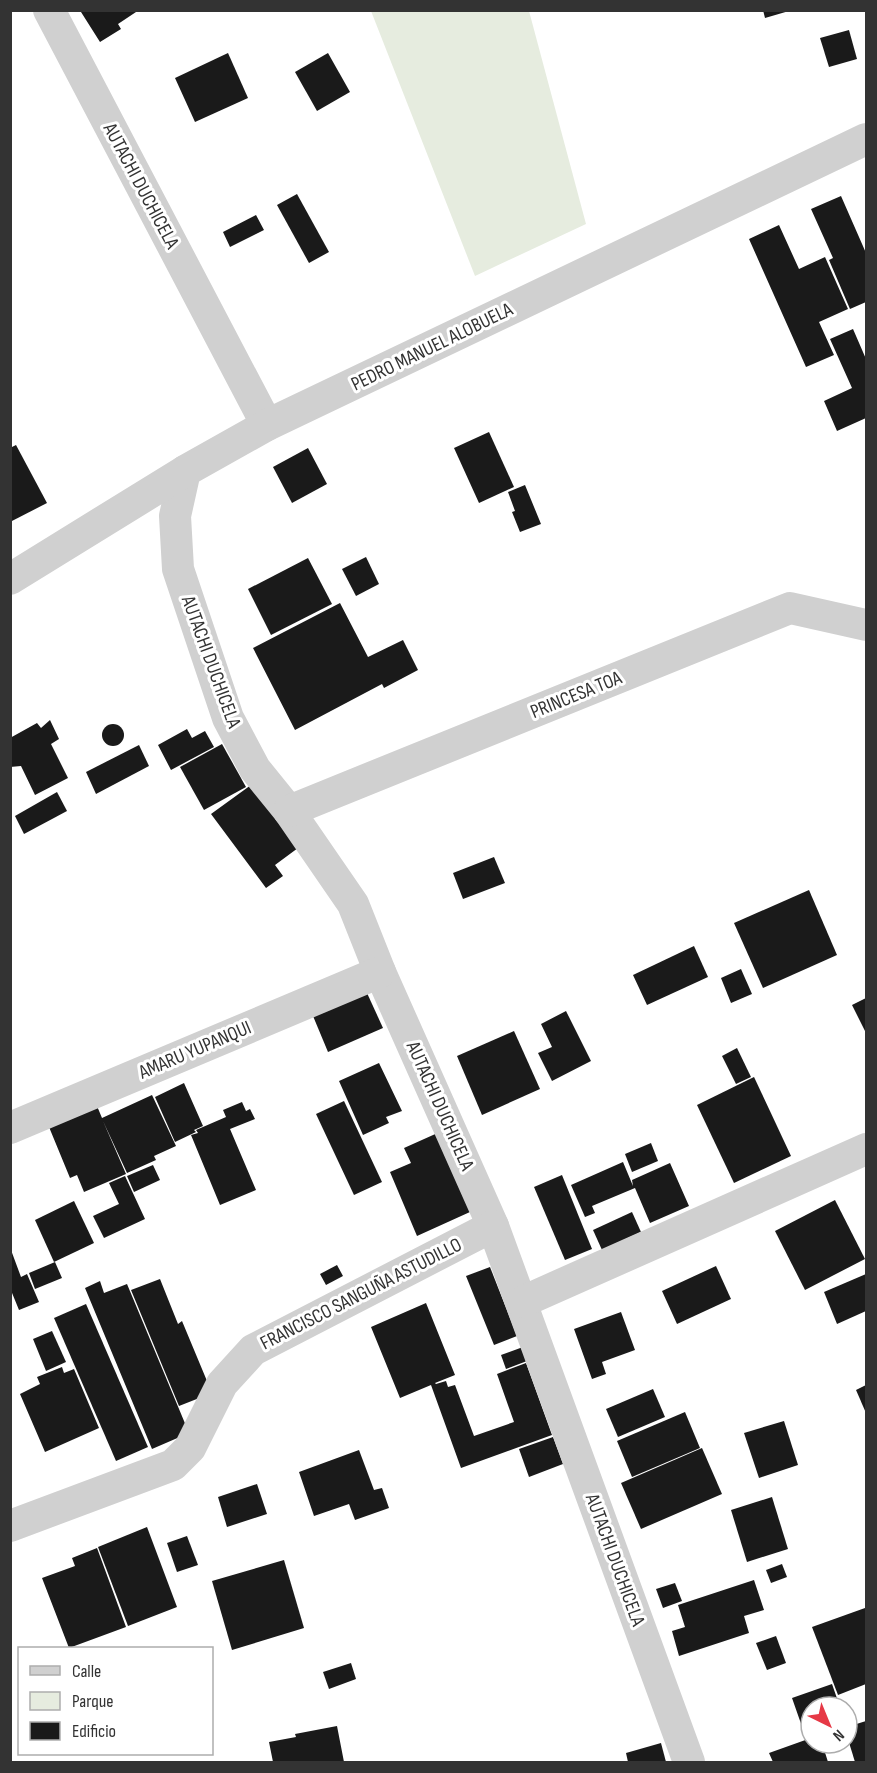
<svg xmlns="http://www.w3.org/2000/svg" width="877" height="1773" font-family="'Sofia Sans Condensed',sans-serif">
<rect width="100%" height="100%" fill="#fff"/>
<path fill="#e6ecdf" d="M371,11H529L586,224L475,276Z"/>
<g fill="#1a1a1a">
<path d="M83,10H139L118,24L121,29L100,42L81,12Z"/>
<path d="M763,10H789V11L765,18Z"/>
<path d="M849,30L857,59L829,67L820,38Z"/>
<path d="M228,53L248,98L195,122L175,78Z"/>
<path d="M328,53L350,92L317,111L295,72Z"/>
<path d="M297,194L329,252L309,263L277,205Z"/>
<path d="M841,196L866,253V302L850,309L829,260L833,258L811,209Z"/>
<path d="M256,215L264,230L230,247L223,232Z"/>
<path d="M779,225L799,269L825,257L848,309L819,322L834,355L806,367L749,239Z"/>
<path d="M853,329L866,359V418L837,431L824,401L852,388L830,339Z"/>
<path d="M489,432L514,487L479,503L454,448Z"/>
<path d="M16,445L47,503L10,522V448Z"/>
<path d="M308,448L327,484L292,503L273,467Z"/>
<path d="M525,485L541,524L520,532L512,512L515,511L508,492Z"/>
<path d="M366,557L379,584L356,596L342,569Z"/>
<path d="M308,558L332,604L271,635L248,589Z"/>
<path d="M340,603L368,657L403,640L418,670L384,688L382,684L295,730L253,648Z"/>
<path d="M50,720L59,739L51,744L68,778L35,795L21,766L10,767V738L37,723L41,728Z"/>
<circle cx="113" cy="735" r="11"/>
<path d="M187,729L192,738L205,731L214,747L171,770L158,745Z"/>
<path d="M222,744L246,787L204,810L180,767Z"/>
<path d="M139,745L149,766L96,794L86,772Z"/>
<path d="M251,785L298,848L275,865L283,876L266,888L211,814Z"/>
<path d="M57,792L67,811L24,834L15,816Z"/>
<path d="M494,857L505,883L463,899L453,873Z"/>
<path d="M809,890L837,955L763,988L734,923Z"/>
<path d="M694,946L708,977L647,1005L633,975Z"/>
<path d="M741,969L752,994L731,1003L721,978Z"/>
<path d="M367,993L383,1028L328,1052L313,1016Z"/>
<path d="M866,998V1033L852,1005Z"/>
<path d="M566,1011L591,1061L552,1081L538,1053L552,1047L541,1024Z"/>
<path d="M514,1031L540,1089L482,1115L457,1056Z"/>
<path d="M737,1048L751,1077L736,1084L722,1056Z"/>
<path d="M379,1063L402,1111L386,1117L389,1123L363,1135L339,1081Z"/>
<path d="M754,1077L791,1156L734,1183L697,1105Z"/>
<path d="M184,1083L203,1126L194,1130L196,1132L175,1142L155,1097Z"/>
<path d="M152,1095L176,1146L154,1156L156,1160L127,1173L103,1121L126,1174L84,1192L77,1175L70,1178L49,1127L97,1106L102,1118Z"/>
<path d="M344,1101L382,1182L354,1195L316,1114Z"/>
<path d="M242,1102L246,1111L250,1109L255,1119L230,1129L256,1190L220,1205L191,1135L198,1133L196,1130L226,1117L223,1110Z"/>
<path d="M442,1131L481,1207L417,1236L390,1172L411,1163L404,1148Z"/>
<path d="M651,1143L658,1161L632,1172L625,1154Z"/>
<path d="M623,1162L633,1186L632,1180L670,1163L689,1206L650,1223L635,1188L592,1206L595,1213L585,1217L571,1185Z"/>
<path d="M153,1165L160,1180L134,1192L127,1176Z"/>
<path d="M562,1175L592,1249L565,1260L534,1187Z"/>
<path d="M125,1176L145,1219L104,1238L93,1216L119,1204L109,1183Z"/>
<path d="M835,1200L865,1259L805,1290L775,1231Z"/>
<path d="M74,1201L94,1243L54,1262L35,1220Z"/>
<path d="M632,1212L641,1232L602,1250L593,1230Z"/>
<path d="M11,1250L21,1277L27,1274L39,1302L19,1310L10,1288Z"/>
<path d="M55,1262L62,1278L35,1289L29,1273Z"/>
<path d="M337,1265L343,1276L326,1285L320,1274Z"/>
<path d="M716,1266L731,1299L677,1324L662,1291Z"/>
<path d="M490,1267L517,1336L494,1345L466,1276Z"/>
<path d="M866,1274V1311L837,1324L824,1292Z"/>
<path d="M160,1279L178,1324L182,1321L212,1393L179,1406L131,1290Z"/>
<path d="M100,1281L104,1293L127,1284L189,1433L152,1449L85,1288Z"/>
<path d="M426,1303L455,1375L435,1383L436,1384L446,1381L448,1387L455,1385L474,1436L514,1422L497,1374L526,1363L552,1435L461,1468L431,1385L400,1398L371,1327Z"/>
<path d="M86,1304L148,1447L116,1461L54,1318Z"/>
<path d="M621,1312L635,1350L602,1362L606,1374L592,1379L574,1329Z"/>
<path d="M52,1331L66,1362L46,1371L33,1339Z"/>
<path d="M523,1347L527,1361L506,1369L501,1355Z"/>
<path d="M62,1367L64,1373L74,1369L99,1428L45,1452L20,1394L40,1384L37,1377Z"/>
<path d="M866,1385V1413L856,1390Z"/>
<path d="M653,1389L665,1417L618,1437L606,1409Z"/>
<path d="M685,1412L700,1448L632,1477L617,1441Z"/>
<path d="M784,1421L798,1465L759,1478L744,1433Z"/>
<path d="M553,1437L563,1464L529,1477L519,1449Z"/>
<path d="M702,1448L722,1494L641,1529L621,1483Z"/>
<path d="M359,1450L374,1490L382,1488L389,1508L355,1520L349,1504L314,1516L299,1472Z"/>
<path d="M257,1484L267,1514L227,1527L218,1497Z"/>
<path d="M772,1497L788,1549L747,1562L731,1510Z"/>
<path d="M147,1527L177,1607L128,1626L98,1547Z"/>
<path d="M187,1536L198,1565L177,1572L167,1543Z"/>
<path d="M97,1548L126,1627L69,1648L42,1578L75,1566L72,1558Z"/>
<path d="M284,1560L304,1628L232,1650L212,1581Z"/>
<path d="M782,1564L787,1577L771,1583L766,1570Z"/>
<path d="M754,1580L764,1610L744,1616L749,1633L679,1656L672,1631L685,1627L678,1605Z"/>
<path d="M675,1583L682,1601L663,1608L656,1589Z"/>
<path d="M865,1608L866,1684L838,1695L812,1627Z"/>
<path d="M776,1636L786,1663L767,1670L756,1643Z"/>
<path d="M351,1663L356,1679L329,1689L323,1672Z"/>
<path d="M832,1684L840,1707H811V1736L806,1738L792,1698Z"/>
<path d="M866,1721V1762H855L847,1736V1727Z"/>
<path d="M337,1726L344,1762H273L269,1742L296,1737L295,1734Z"/>
<path d="M811,1738V1743H822L828,1762H773L769,1753Z"/>
<path d="M661,1743L666,1762H628L626,1753Z"/>
</g>
<g fill="none" stroke-linecap="round" stroke-linejoin="round">
<g stroke="#d0d0d0" stroke-width="32">
<path d="M49,10L267,425"/>
<path d="M185,471L175,516L178,569L228,718L255,769L289,811L353,904L380,972L493,1226L689,1762"/>
<path d="M10,579L185,471L267,425L866,139"/>
<path d="M289,811L790,608L866,625"/>
<path d="M10,1128L380,972"/>
<path d="M522,1302L866,1149"/>
<path d="M10,1526L173,1465L190,1448L222,1384L253,1350L493,1226"/>
</g>
</g>
<g text-anchor="middle" dominant-baseline="central" stroke-width="6" stroke-linejoin="round" paint-order="stroke">
<g font-size="20" fill="#333" stroke="#fff">
<text transform="translate(141 186) rotate(62)">AUTACHI DUCHICELA</text>
<text transform="translate(432 347) rotate(-26)">PEDRO MANUEL ALOBUELA</text>
<text transform="translate(211 662) rotate(70)">AUTACHI DUCHICELA</text>
<text transform="translate(576 695) rotate(-22)">PRINCESA TOA</text>
<text transform="translate(195 1050) rotate(-23)">AMARU YUPANQUI</text>
<text transform="translate(440 1106) rotate(66)">AUTACHI DUCHICELA</text>
<text transform="translate(361 1294) rotate(-27)">FRANCISCO SANGUÑA ASTUDILLO</text>
<text transform="translate(615 1560) rotate(70)">AUTACHI DUCHICELA</text>
</g>
</g>
<rect width="877" height="1773" fill="none" stroke="#333333" stroke-width="24"/>
<rect x="18" y="1647" width="195" height="108" fill="#ffffff" stroke="#adadad" stroke-width="1.5"/>
<rect x="30" y="1666" width="30" height="9" fill="#d0d0d0" stroke="#adadad" stroke-width="1.5"/>
<text x="72" y="1677" font-size="18" fill="#333333">Calle</text>
<rect x="30" y="1692" width="30" height="18" fill="#e6ecdf" stroke="#adadad" stroke-width="1.5"/>
<text x="72" y="1707" font-size="18" fill="#333333">Parque</text>
<rect x="30" y="1722" width="30" height="18" fill="#1a1a1a" stroke="#adadad" stroke-width="1.5"/>
<text x="72" y="1737" font-size="18" fill="#333333">Edificio</text>
<g transform="translate(829 1725) rotate(137)"><circle r="28" fill="#ffffff" stroke="#adadad" stroke-width="1.5"/>
<path d="M0-4.5L10 22L0 15L-10 22Z" fill="#e63946"/>
<text y="-9" font-size="16" font-weight="bold" text-anchor="middle" fill="#333333">N</text>
</g>
</svg>
